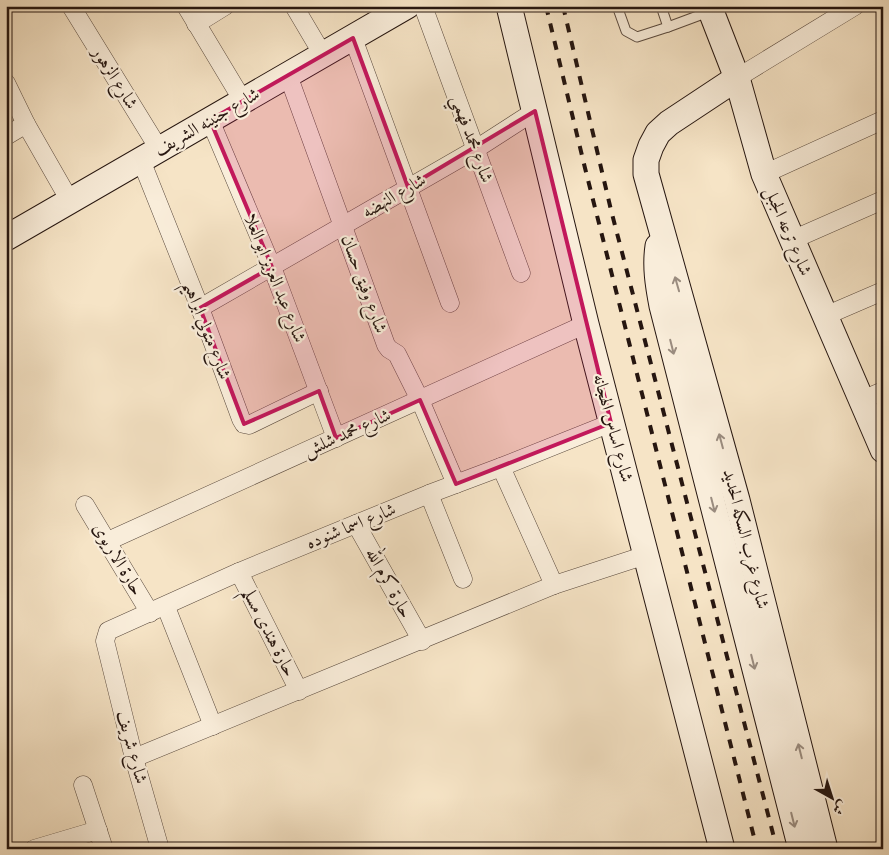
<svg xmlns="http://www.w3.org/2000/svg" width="889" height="855" font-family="'IM FELL Double Pica',Amiri,serif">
<rect width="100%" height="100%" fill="#f6e4c6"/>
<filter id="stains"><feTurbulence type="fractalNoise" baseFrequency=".004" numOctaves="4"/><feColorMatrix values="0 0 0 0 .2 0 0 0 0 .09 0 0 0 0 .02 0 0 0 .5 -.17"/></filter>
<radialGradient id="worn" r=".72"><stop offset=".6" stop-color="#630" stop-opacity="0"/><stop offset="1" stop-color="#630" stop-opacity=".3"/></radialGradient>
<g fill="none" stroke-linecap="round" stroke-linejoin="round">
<g stroke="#5a4a3e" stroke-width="11">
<g id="lane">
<path d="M617,6L626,31L637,37L668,27L661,6"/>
<path d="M668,27L711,11"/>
</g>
</g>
<g stroke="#5a4a3e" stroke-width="19">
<g id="street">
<path d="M71,6L159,149"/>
<path d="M186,6L243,101"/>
<path d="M294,6L323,55"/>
<path d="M423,6L521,273"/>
<path d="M196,24L225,6"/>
<path d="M353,38L450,303"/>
<path d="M288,75L386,345L389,349L397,354L420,400L456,484"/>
<path d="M737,78L855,6"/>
<path d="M6,83L26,124L70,201"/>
<path d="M210,120L272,267L336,438"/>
<path d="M6,136L26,124"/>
<path d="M141,160L200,308L241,419L244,424L249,425L319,391"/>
<path d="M764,174L883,120"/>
<path d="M792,240L883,200"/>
<path d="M200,308L476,149L535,111"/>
<path d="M825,316L883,291"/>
<path d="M862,400L883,391"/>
<path d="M501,467L554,585"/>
<path d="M429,494L463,579"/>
<path d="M85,505L150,613"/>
<path d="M356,524L422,641"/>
<path d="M108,541L586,324"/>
<path d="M239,572L299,691"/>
<path d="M166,607L213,726"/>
<path d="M134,758L554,585L646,555"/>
<path d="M83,785L104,849"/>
<path d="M34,849L98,830"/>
<path d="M160,849L134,758L105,641L108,631L239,572L429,494L501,467L611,423"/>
</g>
</g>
<g stroke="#261610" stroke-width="27">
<g id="secondary">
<path d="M509,6L586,324L722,849"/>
<path d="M709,6L737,78L764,174L883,450"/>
<path d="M737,78L669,123L658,133L651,146L646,160V174L737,500L825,849"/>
<path d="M6,238L407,6"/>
<path d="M658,246C655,266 658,285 662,306L801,849"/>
</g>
</g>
<use href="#lane" stroke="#f9edda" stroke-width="9"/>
<use href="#street" stroke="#f9edda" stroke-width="18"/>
<use href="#secondary" stroke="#f9edda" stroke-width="25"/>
<g stroke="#261610" stroke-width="4" stroke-dasharray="9 9" stroke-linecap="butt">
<path d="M546,6L585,168L757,849"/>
<path d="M563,6L611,210L777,849"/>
</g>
</g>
<defs><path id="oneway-shaft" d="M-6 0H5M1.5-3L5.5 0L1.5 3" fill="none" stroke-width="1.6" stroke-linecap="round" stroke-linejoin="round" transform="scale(1.25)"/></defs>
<g stroke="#9a8c7f">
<use href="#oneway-shaft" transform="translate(677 284) rotate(-106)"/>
<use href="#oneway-shaft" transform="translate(672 347) rotate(76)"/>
<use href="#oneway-shaft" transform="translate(721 441) rotate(-105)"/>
<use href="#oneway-shaft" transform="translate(713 505) rotate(76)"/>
<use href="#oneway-shaft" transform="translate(753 662) rotate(76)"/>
<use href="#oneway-shaft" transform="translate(800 751) rotate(-104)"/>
<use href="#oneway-shaft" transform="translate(793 820) rotate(76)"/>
</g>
<path fill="#c2185b" fill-opacity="0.2" stroke="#c2185b" stroke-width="4" stroke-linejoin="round" d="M353,38L408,187L535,111L611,423L456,484L420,400L336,438L319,391L244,424L200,308L272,267L210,120Z"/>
<g text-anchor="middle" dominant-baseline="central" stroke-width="4.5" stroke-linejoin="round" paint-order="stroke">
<g font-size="18" fill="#261610" stroke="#f9edda">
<text transform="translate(115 78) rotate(58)">شارع الزهور</text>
<text transform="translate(207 122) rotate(-30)">شارع جنينه الشريف</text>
<text transform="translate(472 139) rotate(70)">شارع محمد فهمي</text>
<text transform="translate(394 196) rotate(-30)">شارع النهضه</text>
<text transform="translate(788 231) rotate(67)">شارع ترعه الجبل</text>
<text transform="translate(275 278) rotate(68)">شارع عبد العزيز ابو العلا</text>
<text transform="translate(364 284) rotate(70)">شارع وفيق حسان</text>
<text transform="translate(207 330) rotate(69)">شارع متولي ابراهيم</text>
<text transform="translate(613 428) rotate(75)">شارع اساس الهجانه</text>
<text transform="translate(347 433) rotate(-24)">شارع محمد شلش</text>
<text transform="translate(351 526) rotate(-22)">شارع اسما شنوده</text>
<text transform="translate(746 539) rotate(76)">شارع غرب السكه الحديد</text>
<text transform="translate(118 559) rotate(59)">حارة الاريوى</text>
<text transform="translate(389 583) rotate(61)">حارة كرم الله</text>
<text transform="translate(269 632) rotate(63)">حارة هندى مسلم</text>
<text transform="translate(132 747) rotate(75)">شارع شريف</text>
</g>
</g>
<rect width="889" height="855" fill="none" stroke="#f6e4c6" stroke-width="25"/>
<rect x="8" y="8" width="874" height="840" fill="none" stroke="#261610" stroke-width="2.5"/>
<rect x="12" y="12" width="864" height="830" fill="none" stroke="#261610"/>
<g transform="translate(832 798) rotate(141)" stroke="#f9edda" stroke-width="4" paint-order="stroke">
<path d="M0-4L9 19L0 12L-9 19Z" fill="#261610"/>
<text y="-8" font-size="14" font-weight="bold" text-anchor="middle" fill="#261610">ش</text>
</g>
<rect width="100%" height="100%" filter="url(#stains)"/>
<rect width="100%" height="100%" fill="url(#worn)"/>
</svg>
